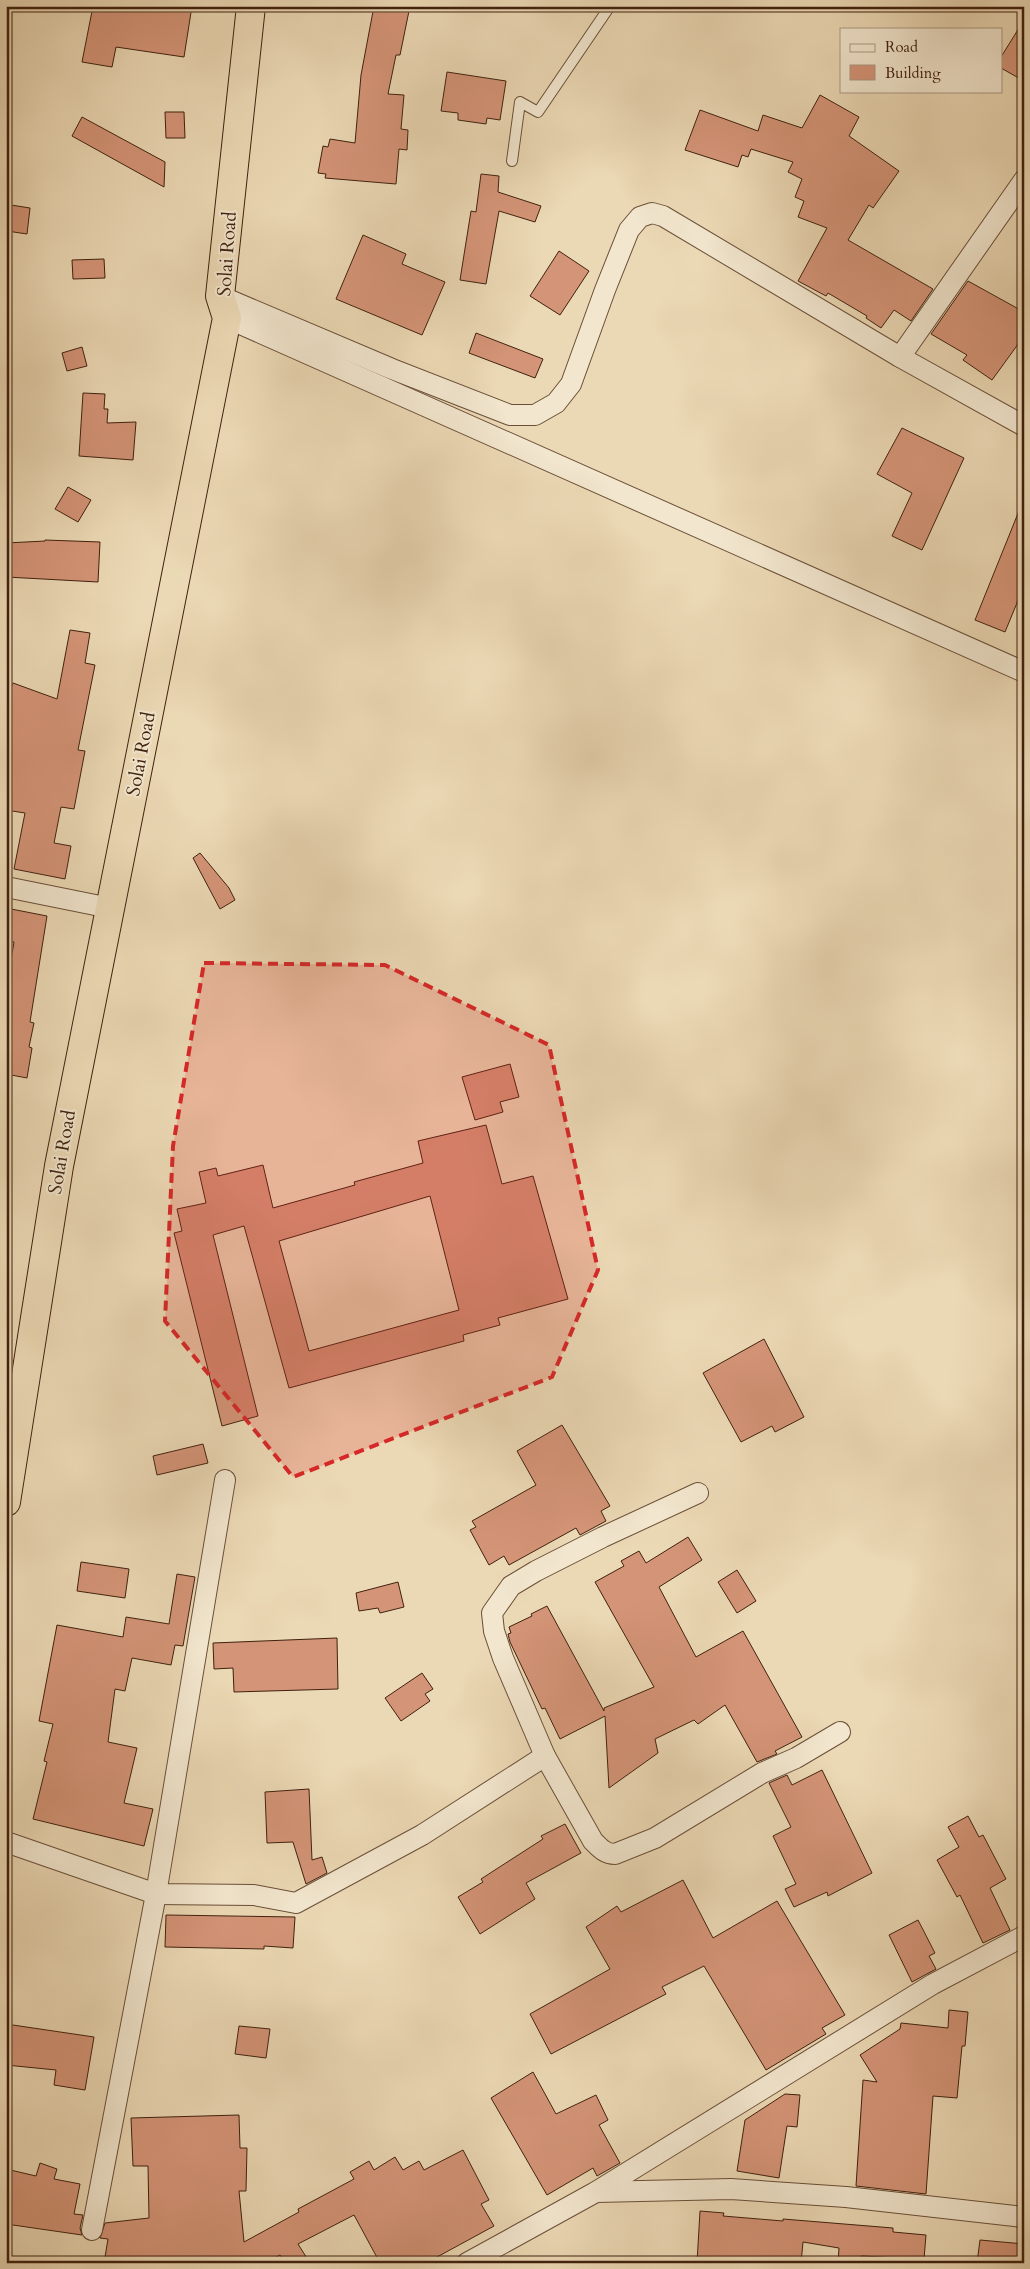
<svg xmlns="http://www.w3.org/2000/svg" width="1030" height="2269" font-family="Cardo,serif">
<rect width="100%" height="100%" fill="#ebd8b4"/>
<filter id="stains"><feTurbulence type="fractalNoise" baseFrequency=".004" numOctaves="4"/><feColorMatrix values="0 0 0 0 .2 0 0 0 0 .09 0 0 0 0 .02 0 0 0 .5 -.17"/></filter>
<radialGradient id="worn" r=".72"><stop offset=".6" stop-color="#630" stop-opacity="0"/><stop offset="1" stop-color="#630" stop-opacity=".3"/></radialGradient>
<g fill="#d49477" stroke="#40210f" fill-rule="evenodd">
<path d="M93,6H192L184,57L116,47L112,67L82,62Z"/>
<path d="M374,6H410L400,55H396L388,94L404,95L401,129L408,130L407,150L399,149L396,184L325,178L326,174L318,173L323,146L328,147L330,139L355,143L361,75Z"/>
<path d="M1024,20V81L1001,68V57Z"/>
<path d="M447,72L506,81L500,120L487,118L486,124L458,120V113L441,111Z"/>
<path d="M820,95L859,117L849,136L899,171L873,208L869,205L848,240L933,289L911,321L894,310L881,328L866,318L867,316L828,293L826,296L798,281L827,228L798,217L804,201L795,197L802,179L788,172L793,162L751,149L748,157L742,155L738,167L685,150L700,110L758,131L763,115L802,128Z"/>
<path d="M165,112H184L185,138H166Z"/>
<path d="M82,117L165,162L164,187L72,136Z"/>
<path d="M481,174L499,176L498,192L541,206L535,222L499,211L486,284L460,280L471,211L476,212Z"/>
<path d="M11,205L30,208L27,234L7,231Z"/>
<path d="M363,235L406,254L402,264L445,282L422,335L336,299Z"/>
<path d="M559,251L589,271L560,315L530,296Z"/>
<path d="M104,259L105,278L73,279L72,260Z"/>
<path d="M968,281L1024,312V336L992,380L963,360L967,355L931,334Z"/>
<path d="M476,333L543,359L535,378L469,353Z"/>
<path d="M82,347L87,366L67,371L62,353Z"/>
<path d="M83,393L105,394L104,409H108L107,423L136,422L133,460L79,456Z"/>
<path d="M902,428L964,458L922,550L892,536L912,493L877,474Z"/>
<path d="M68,487L91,500L78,522L55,509Z"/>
<path d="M1023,501L1024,586L1005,632L975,620Z"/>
<path d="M45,540L100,542L98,582L6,577V543L45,541Z"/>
<path d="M70,630L90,633L85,663L95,665L78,750L85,751L74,809L61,807L54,843L71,846L65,879L14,869L25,813L6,810V700L13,683L57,699Z"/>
<path d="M200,853L229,888L235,900L220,909L193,858Z"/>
<path d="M6,908L47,916L30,1022L34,1023L29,1047L32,1048L27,1078L6,1074V989L14,942L6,940Z"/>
<path d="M510,1064L519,1097L500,1102L503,1112L475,1120L462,1077Z"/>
<path d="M486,1125L502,1184L533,1176L568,1299L498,1318L500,1325L463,1335L464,1341L289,1388L244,1226L213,1235L258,1416L222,1426L174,1233L182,1231L177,1209L206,1203L199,1172L216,1168L218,1176L263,1165L273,1208L355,1185L354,1182L423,1163L418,1141ZM430,1196L459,1310L309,1351L279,1241Z"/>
<path d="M764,1339L804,1417L775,1432L772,1426L741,1442L703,1373Z"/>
<path d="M562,1425L610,1506L601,1511L606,1521L580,1535L576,1528L509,1565L504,1556L489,1565L470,1530L476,1527L472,1521L536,1485L517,1451Z"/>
<path d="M203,1444L208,1463L157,1475L153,1456Z"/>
<path d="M688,1537L702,1560L659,1587L696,1657L743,1631L802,1737L775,1751L777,1754L757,1762L725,1705L698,1724L694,1720L655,1739L658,1753L609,1788L605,1716L560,1739L545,1708L542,1709L510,1642L508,1634L511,1633L509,1627L532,1616L531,1614L547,1606L604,1711V1708L654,1687L595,1582L624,1566L621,1561L639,1551L646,1563Z"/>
<path d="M81,1562L129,1569L125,1598L77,1591Z"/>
<path d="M737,1570L756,1601L737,1613L718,1582Z"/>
<path d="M177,1574L195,1577L183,1646L175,1645L171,1665L132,1658L125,1691L115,1689L108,1742L137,1748L124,1803L153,1809L144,1846L33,1819L47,1762L44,1761L53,1724L39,1721L57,1625L123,1637L126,1617L169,1624Z"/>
<path d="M398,1582L404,1607L380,1613L378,1608L359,1611L356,1593Z"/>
<path d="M337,1638L338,1689L234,1692L233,1668L214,1669L213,1643Z"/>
<path d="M422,1673L433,1689L425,1694L430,1701L401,1721L385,1698Z"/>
<path d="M822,1770L872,1873L828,1896L827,1892L794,1907L785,1889L796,1884L773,1836L791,1827L769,1783L787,1775L792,1785Z"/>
<path d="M309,1789L312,1860L322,1857L327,1873L306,1884L293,1842L267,1843L265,1792Z"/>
<path d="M968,1816L979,1837L983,1835L1006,1879L990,1888L1010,1930L983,1943L960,1895L957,1897L937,1860L959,1847L948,1827Z"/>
<path d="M565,1824L581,1853L526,1883L535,1899L480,1934L458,1897L483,1882L481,1879L543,1839L541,1836Z"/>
<path d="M683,1880L713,1938L777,1901L845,2015L822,2028L826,2034L766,2070L704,1966L662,1987L666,1994L551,2054L530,2014L610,1969L586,1927L617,1906L621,1912Z"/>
<path d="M166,1915L295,1917L293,1948L264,1946V1949L165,1947Z"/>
<path d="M918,1920L935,1953L929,1956L936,1969L912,1982L889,1935Z"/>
<path d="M949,2010L968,2012L965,2046H962L957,2098L933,2096L926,2194L856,2186L863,2080L877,2082L860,2055L900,2029L901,2023L948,2028Z"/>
<path d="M6,2024L94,2037L85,2090L54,2085L56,2070L6,2065Z"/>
<path d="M239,2026L270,2029L266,2058L235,2054Z"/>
<path d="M533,2072L556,2114L596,2095L608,2120L599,2125L620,2163L597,2176L593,2168L547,2195L491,2098Z"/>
<path d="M785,2094L800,2095L797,2127L787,2126L779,2178L737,2171L745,2120Z"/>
<path d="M239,2115L240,2148H247L246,2191H239L244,2242L299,2212L298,2209L354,2179L350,2172L369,2161L374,2170L395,2157L403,2170L419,2161L424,2170L463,2150L489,2200L481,2204L494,2226L426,2263H380L354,2215L298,2244L310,2263H285L280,2255L266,2263H104L108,2239L100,2238L105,2223L149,2218L148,2166H133L131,2118Z"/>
<path d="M40,2163L57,2169L54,2179L80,2184L74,2214L83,2215L80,2228L82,2235L6,2224V2169L36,2176Z"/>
<path d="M700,2211L724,2213L723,2216L783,2221V2219L893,2228V2232L926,2235L924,2259L861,2256L860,2263H838L839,2248L803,2242L801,2263H697Z"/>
<path d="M980,2240L1024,2244V2263H977Z"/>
</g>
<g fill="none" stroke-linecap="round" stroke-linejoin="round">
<g stroke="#6b4f38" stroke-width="12">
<path id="service" d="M512,161L520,102L538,112L610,6"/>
</g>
<g stroke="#6b4f38" stroke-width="22">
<g id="minor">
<path d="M220,296L392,369L510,415H535L556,403L571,384L605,290L629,230L640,217L652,213L663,216L900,357L1024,426"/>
<path d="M227,318L1024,672"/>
<path d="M900,357L1024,180"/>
<path d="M6,887L110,908"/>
<path d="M698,1493L603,1537L536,1571L511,1586L492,1613L494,1631L503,1658L545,1756L593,1841C600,1848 605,1854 615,1854L655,1838L762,1773L796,1758L840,1732"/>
<path d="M6,1842L156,1894L254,1895L296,1903L422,1835L545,1756"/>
<path d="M596,2192L731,2189L846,2197L1024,2217"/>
<path d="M92,2230L156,1894L225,1480"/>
<path d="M467,2263L594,2193L933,1984L1024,1936"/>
</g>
</g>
<g stroke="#40210f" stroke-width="30">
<path id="trunk" d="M6,1502L59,1166L227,318L220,296L251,6"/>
</g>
<use href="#service" stroke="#f2e6ce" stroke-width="10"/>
<use href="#minor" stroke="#f2e6ce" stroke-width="20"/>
<use href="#trunk" stroke="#ebd8b4" stroke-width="28"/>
</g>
<path fill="#d62828" fill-opacity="0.2" stroke="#d62828" stroke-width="4" stroke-dasharray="10 6" stroke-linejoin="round" d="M204,963L385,965L549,1045L598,1270L552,1377L293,1477L165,1321L173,1146Z"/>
<g text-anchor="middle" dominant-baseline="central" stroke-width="4" stroke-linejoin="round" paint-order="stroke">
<g font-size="19" fill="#40210f" stroke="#f2e6ce">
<text transform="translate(227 254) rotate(-86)">Solai Road</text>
<text transform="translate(141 754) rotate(-79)">Solai Road</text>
<text transform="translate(62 1152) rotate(-80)">Solai Road</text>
</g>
</g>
<rect width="1030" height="2269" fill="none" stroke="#ebd8b4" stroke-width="25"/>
<rect x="8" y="8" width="1015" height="2254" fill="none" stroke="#40210f" stroke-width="2.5"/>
<rect x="12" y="12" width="1005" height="2244" fill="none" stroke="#40210f"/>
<rect x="840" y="28" width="162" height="65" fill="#f2e6ce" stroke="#ab9782"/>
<rect x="850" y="44" width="25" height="8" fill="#f2e6ce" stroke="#ab9782"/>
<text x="885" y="52" font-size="15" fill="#40210f">Road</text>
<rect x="850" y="65" width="25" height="15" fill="#d49477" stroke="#ab9782"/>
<text x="885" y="78" font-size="15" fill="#40210f">Building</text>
<rect width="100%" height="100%" filter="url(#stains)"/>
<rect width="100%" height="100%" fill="url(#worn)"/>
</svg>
